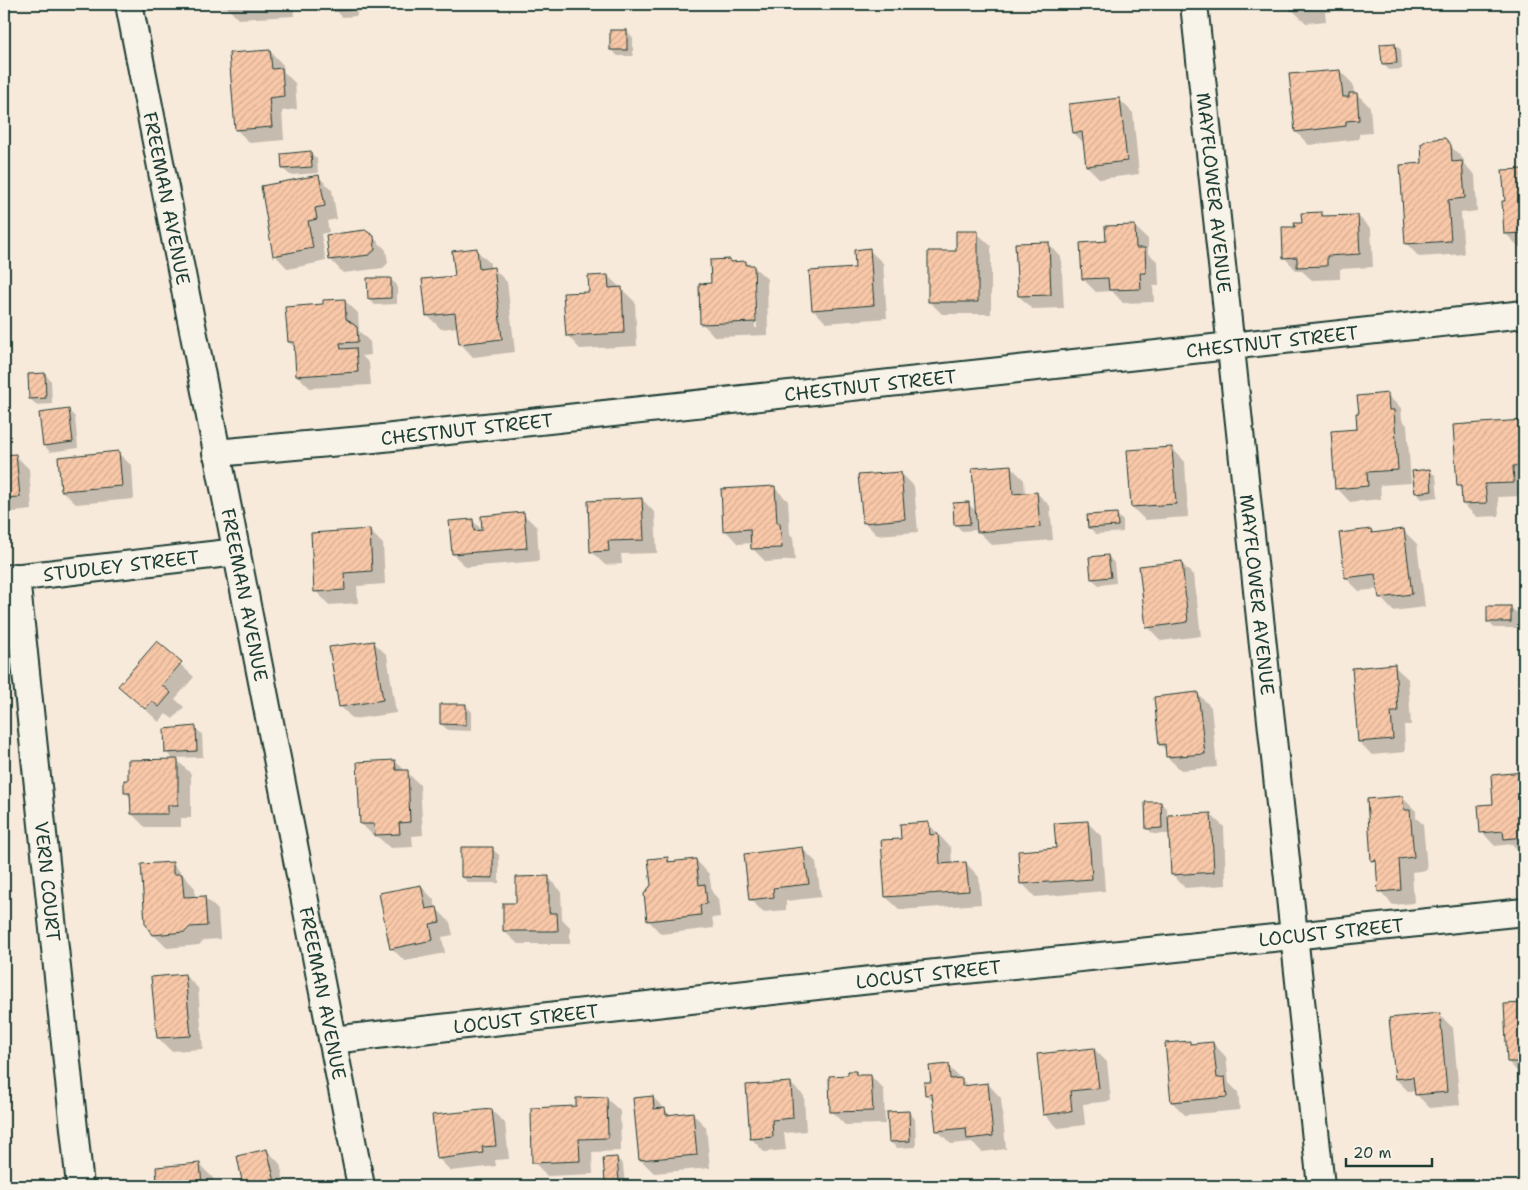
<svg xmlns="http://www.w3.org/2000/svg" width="1528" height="1190" font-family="'Shantell Sans',sans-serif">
<defs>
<pattern id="building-hatch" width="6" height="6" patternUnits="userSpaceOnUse" patternTransform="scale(1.25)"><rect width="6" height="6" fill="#f9c8a9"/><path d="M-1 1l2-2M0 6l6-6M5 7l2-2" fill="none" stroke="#d5ad92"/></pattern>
</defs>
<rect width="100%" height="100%" fill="#f7eadb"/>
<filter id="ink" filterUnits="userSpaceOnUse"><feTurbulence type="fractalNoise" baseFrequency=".02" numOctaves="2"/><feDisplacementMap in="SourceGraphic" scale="10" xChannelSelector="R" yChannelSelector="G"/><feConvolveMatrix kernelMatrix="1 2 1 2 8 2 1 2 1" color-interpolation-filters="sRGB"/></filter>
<g filter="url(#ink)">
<g fill="#0003" fill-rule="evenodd">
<path d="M224,4H293L294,16L238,19Z"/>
<path d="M335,4H356L357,16L342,17L336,10Z"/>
<path d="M373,4H420L421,6L394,8L389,4L375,5Z"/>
<path d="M1286,4H1334L1335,11L1325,12L1326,21L1306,23Z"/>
<path d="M627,31L633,38V56H618L611,50Z"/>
<path d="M1395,44L1401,50L1402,69L1389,70L1383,63Z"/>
<path d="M270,51L283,65L284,72L295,83L297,109L282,111L284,140L250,143L236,129Z"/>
<path d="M1340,71L1353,84L1354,94H1357L1370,107L1372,133L1359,134V139L1309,145L1296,132Z"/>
<path d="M1119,99L1133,113L1139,174L1100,179L1087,166L1085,144L1074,133Z"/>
<path d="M1444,139L1464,160V164L1475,175L1477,211L1461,213L1464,254L1419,257L1406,243L1423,164Z"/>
<path d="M310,152L317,159L318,173L290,175L283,169Z"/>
<path d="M1524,170V247H1519L1506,234V202L1504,172Z"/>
<path d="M319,177L332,190L337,219L327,221L329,232L321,234L326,261L288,269L275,255Z"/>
<path d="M1321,213L1325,217L1358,216L1371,229L1373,267L1340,269V279L1312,280L1302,271H1297L1284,257L1296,228Z"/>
<path d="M1134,226L1148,239V253L1158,262L1159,286H1153L1154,302L1123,303L1112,291L1096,292L1083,279L1107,243Z"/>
<path d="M977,233L991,246V314H942L929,301L957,252Z"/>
<path d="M373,237L386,250L388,263L383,268L343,273L330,259Z"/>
<path d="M1048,243L1061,257L1064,308L1032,309L1019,296Z"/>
<path d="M476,250L490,263V269H494L507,282L515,352L473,357L460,343L458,327L441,329L427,315Z"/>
<path d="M869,250L883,263L887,318L826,323L813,309L856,269Z"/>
<path d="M730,260L732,263L746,262L750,266H753L767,279L768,335L715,337L702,323L712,284ZM753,274H755L757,328H755Z"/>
<path d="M608,276L635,302L637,346L580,349L567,335L591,293Z"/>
<path d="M390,279L397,285V304L375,305L369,299Z"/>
<path d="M344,300L358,313L359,331L370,342L371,355L362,356L369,363L371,385L310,388L297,375L295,348L289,342L324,306Z"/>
<path d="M45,374L51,381L52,404L37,405L30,399Z"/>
<path d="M1387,395L1401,408L1402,420L1407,425L1411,483L1380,485L1381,499L1350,502L1337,488L1358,430Z"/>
<path d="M68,410L75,417L78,448L50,452L44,445Z"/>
<path d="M1523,421L1524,423V496L1498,497L1499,516L1477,517L1463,504L1462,490L1458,485Z"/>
<path d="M1172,448L1185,462L1188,517L1145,520L1132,507Z"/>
<path d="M118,453L132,466L134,499L76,504L62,491Z"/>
<path d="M15,455L29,469L32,510L4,513V456Z"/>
<path d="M1010,466L1024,480L1025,494L1037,493L1050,506L1053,540L992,545L979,532L977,517H975L976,530L962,531L955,524L968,504L977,512Z"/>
<path d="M1429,470L1436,476L1438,497L1422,499L1416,493Z"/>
<path d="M901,473L914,486L918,532L877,535L864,522Z"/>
<path d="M774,487L788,501L790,534L793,537L795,560L766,562L752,548V543L738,544L725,530Z"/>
<path d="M642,499L655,513L657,553L621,554L622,564L605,565L591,551Z"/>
<path d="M523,514L537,527L539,561L466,567L453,554L472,520L483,531Z"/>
<path d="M1116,514L1123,521V532L1096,534L1090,528Z"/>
<path d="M1371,530L1375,534L1404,531L1417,544L1425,607L1393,611L1380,597L1379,589L1359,591L1346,578Z"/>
<path d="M370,531L383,544L385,584L357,586L358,603L329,605L316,591Z"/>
<path d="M1108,556L1114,563L1116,583L1099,585L1092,579Z"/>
<path d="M1181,563L1194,576L1201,636L1161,641L1148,627Z"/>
<path d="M1510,607L1517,613V628H1494L1488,621Z"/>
<path d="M373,642L387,655L396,713L353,719L340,706Z"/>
<path d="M157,643L194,677L175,699L184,707L173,719L166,714L159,722L120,686Z"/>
<path d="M1394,666L1408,679L1411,725H1404L1405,752L1372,755L1359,742Z"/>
<path d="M1197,693L1211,707L1217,767L1181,770L1167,757V751L1160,744Z"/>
<path d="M465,705L472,712V731L448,730L441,724Z"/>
<path d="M195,728L202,734L203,757L175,758L191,774V818H181V827H145L132,814V799L126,793L175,761L166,752Z"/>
<path d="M395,761L420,785L423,835L412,836L413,847L390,848L378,837H375L361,824Z"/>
<path d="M1523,774L1524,851H1519L1512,844L1495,846L1482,832L1494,805Z"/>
<path d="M1402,797L1416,811V818L1423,824L1427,870L1412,872L1414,903L1393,905L1380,891L1378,865L1373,860Z"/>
<path d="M1161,803L1167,809V816L1210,814L1224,827L1226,885L1185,888L1172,874L1170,834H1153L1147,828Z"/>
<path d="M1087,822L1101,836L1105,891L1035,897L1022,883Z"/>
<path d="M928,823L951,848L952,864L966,863L979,877L981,904L900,910L886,897L902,840Z"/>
<path d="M492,849L499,855V883H469L462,877Z"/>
<path d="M803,849L816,862L821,897L786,901V910L763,912L750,899Z"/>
<path d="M668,858L672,863L696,860L709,874L712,892L718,899L720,917L712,918L714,928L661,934L648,920Z"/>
<path d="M172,863L195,888V898L204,897L218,910L220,939L204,940L199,945L167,948L153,934Z"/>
<path d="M548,877L561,891L562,919L570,927V944H518L504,931L518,904Z"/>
<path d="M421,886L434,900L436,908L450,922L453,935L442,937L445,953L405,961L391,948Z"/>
<path d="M185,975L198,988L203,1049L171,1051L158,1038Z"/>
<path d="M1524,1005V1085L1519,1080V1073L1508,1062L1505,1006Z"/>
<path d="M1440,1015L1453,1028L1460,1105L1430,1108L1416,1094V1091L1409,1092L1396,1079Z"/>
<path d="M1189,1042L1192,1045L1213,1043L1226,1057L1229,1083L1238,1092L1240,1110L1185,1115L1172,1102Z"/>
<path d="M1094,1049L1107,1062L1111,1101L1083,1104L1085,1125L1058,1128L1044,1114Z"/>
<path d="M948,1066L968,1086L988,1084L1001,1098L1006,1149L982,1152L972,1142L951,1144L937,1130L934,1102L927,1095L932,1083Z"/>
<path d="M856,1072L860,1077L871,1076L884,1090L885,1124L845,1125L832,1112L850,1077Z"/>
<path d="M790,1083L804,1096L806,1131L784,1133L786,1150L764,1152L751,1138Z"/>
<path d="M653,1097L671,1116L693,1114L706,1127L710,1168L654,1173L640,1159Z"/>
<path d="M606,1098L620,1111L621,1151L592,1152L593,1174L547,1176L534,1162L577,1107Z"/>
<path d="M491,1110L505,1123L509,1159L495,1160L496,1166L451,1171L438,1158Z"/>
<path d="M909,1112L915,1119L916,1147L897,1148L890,1142Z"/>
<path d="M267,1150L280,1164L285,1186H245L238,1157Z"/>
<path d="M617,1158L623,1165L625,1186H611L606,1182Z"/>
<path d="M200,1165L213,1178L214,1186H159L157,1168Z"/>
</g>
<g fill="url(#building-hatch)" stroke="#1f3d34">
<path d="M223,4H264L223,6Z"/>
<path d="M334,4H351V10L334,11Z"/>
<path d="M1290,4H1313V8L1291,10Z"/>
<rect x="610" y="30" width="17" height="20"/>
<path d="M1395,43L1397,63L1382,64L1380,44Z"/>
<path d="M270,50L272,69L282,68L284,96L269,98L272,127L235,130L229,53Z"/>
<path d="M1340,70L1343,97H1349V93H1357L1359,120L1346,121V126L1295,132L1289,74Z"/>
<path d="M1120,98L1127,161L1086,166L1082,132L1073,133L1069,104Z"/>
<path d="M1445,138L1451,145L1452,162L1462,161L1465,198L1448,200L1451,241L1405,244L1400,165L1422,163L1421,144L1427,140Z"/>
<path d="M311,151L312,167L282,169L281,154Z"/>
<path d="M1524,169V233L1504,234L1502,201H1505L1502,170Z"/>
<path d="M319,175L325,206L315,208L317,219L308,221L313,248L273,256L261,186Z"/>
<path d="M1322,212V216L1358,215L1360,254L1327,256V266L1297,267V257L1283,258L1282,227H1295L1294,223H1302L1301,213Z"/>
<path d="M1135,225L1136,248H1145L1146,273H1140L1141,289L1109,290L1108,278L1082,279L1080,243L1106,241L1105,226Z"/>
<path d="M365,230L374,236L375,250L369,255L329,260L326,235Z"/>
<path d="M956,231H978V302H928V251H956Z"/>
<path d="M1049,242L1051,295L1018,296L1015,243Z"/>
<path d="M477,248L479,269L494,267L502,339L459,344L455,313L426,316L422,279L455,276L452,251Z"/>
<path d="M870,248L874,305L812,310L809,271L855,268L854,250Z"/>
<path d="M730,259V262L746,261V265H754L756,322L700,324L699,284L711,283L710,260Z"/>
<path d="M608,275L609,288L622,287L624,333L566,336L563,293L589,292L588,276Z"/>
<path d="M367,278H391V298L368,299Z"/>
<path d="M345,299L346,319L357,327L358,342L340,343L341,349L356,348L358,372L296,376L294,342H288L285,307L323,304V300Z"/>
<path d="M45,373L46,398L29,399L28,374Z"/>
<path d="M1388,393L1389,410H1394L1398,470L1367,472L1368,486L1335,489L1331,431L1357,429L1356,413H1359L1357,396Z"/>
<path d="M69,409L73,442L43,446L39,413Z"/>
<path d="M1523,420L1524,465L1513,466L1514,483L1485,484L1487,503L1462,504L1461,486H1457L1453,425Z"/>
<path d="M1172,447L1176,504L1131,507L1127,450Z"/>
<path d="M119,451L122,486L61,491L58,457Z"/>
<path d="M16,454L20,497L4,498V455Z"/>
<path d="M1011,465L1013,494L1037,492L1040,527L977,532L972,468Z"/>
<path d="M1430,469L1432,491L1415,493L1412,471Z"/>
<path d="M901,472L905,519L863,523L858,475Z"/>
<path d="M775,486L777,523H780L782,548L751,549L750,529L723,531L721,489Z"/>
<path d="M642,498L644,540L608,541L609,551L590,552L588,501Z"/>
<path d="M969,502L970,524L954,525L953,503Z"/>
<path d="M524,512L527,548L452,554L449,521L473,519L474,531L482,530L481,516Z"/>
<path d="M1117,513L1118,526L1088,528L1087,515Z"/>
<path d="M370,529L372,571L344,573L345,590L314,592L311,533Z"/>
<path d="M1371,529L1372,533L1404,529L1412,594L1379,598L1375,574L1345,578L1339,533Z"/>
<path d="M1108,555L1111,577L1091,579L1089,557Z"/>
<path d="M1182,561L1188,622L1146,628L1139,566Z"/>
<rect x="1487" y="606" width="24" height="16"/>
<path d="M157,641L182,662L162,685L171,693L159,707L152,701L145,709L118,686Z"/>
<path d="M374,641L383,700L339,707L329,647Z"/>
<path d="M1395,664L1398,712H1391L1393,739L1358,742L1352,668Z"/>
<path d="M1198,692L1205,754L1166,757L1165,744L1159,745L1154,697Z"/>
<path d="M440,704H466V725L440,724Z"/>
<path d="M196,726L197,751L165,753L164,729Z"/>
<path d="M178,759V805H168V814H131L130,793H124V780H128V760Z"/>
<path d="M395,760L396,770H408L410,822L399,823L400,834L375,835L374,824H360L357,762Z"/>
<path d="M1524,772V837L1504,839L1503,831L1480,833L1478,805L1493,804L1491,775Z"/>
<path d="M1403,796L1404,810H1410L1414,857L1399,859L1401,890L1378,892L1376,860L1371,861L1367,799Z"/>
<path d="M1145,802H1161L1162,828L1146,829Z"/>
<path d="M1211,813L1214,872L1171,875L1168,815Z"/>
<path d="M1088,821L1092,879L1020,884L1018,851L1056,848L1054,823Z"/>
<path d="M929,822L930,835L938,834L940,864L966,862L969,891L885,897L881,840L901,839L900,824Z"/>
<path d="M461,847H493V878L461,877Z"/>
<path d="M803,847L809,884L773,888L774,897L749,900L744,854Z"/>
<path d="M668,857V862L696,859L699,885L705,884L707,904L700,905L701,915L647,921L644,894L651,885L648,859Z"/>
<path d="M173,862V874H182L184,897L205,896L207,926L190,927L185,932L152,935L145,923L141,864Z"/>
<path d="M549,876V913H557L558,931H503V903H516V877Z"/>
<path d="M421,885L426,909L437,907L440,922L430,924L433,940L390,949L379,893Z"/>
<path d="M185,974L191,1036L157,1038L151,977Z"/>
<path d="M1524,1003V1062H1507L1504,1004Z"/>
<path d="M1440,1013L1447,1092L1415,1095L1413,1077L1395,1079L1389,1018Z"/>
<path d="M1190,1041V1044L1213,1042L1217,1078L1225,1077L1227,1097L1171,1102L1165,1043Z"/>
<path d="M1094,1048L1099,1088L1070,1091L1072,1111L1043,1115L1037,1054Z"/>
<path d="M949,1064L950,1079L962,1078V1086L988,1083L993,1136L967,1139L966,1128L936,1131L932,1094L925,1095L924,1082H931L929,1066Z"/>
<rect x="1518" y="1067" width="6" height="13"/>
<path d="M848,1071H856V1075H871L873,1111L830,1112L829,1076L848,1075Z"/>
<path d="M791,1082L793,1118L772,1120L773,1137L750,1139L746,1085Z"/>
<path d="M653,1096L654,1109L665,1108L666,1115L693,1112L697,1155L639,1160L633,1098Z"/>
<path d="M607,1097L608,1138L579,1139L580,1161L532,1163L531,1108L576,1106V1098Z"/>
<path d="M492,1109L496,1146L482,1147L483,1153L437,1159L432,1115Z"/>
<path d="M909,1111L910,1141L889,1142L887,1112Z"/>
<path d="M267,1149L276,1186H243L237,1156Z"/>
<path d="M617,1157L619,1181L605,1182L603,1158Z"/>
<path d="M200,1163L202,1186H157L156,1167Z"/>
</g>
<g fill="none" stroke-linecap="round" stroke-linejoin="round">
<g stroke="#1f3d34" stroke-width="30">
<g id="street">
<path id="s1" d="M129,4L361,1186"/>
<path id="s2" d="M1194,4L1321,1186"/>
<path id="s3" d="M216,453L374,439L1524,314"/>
<path id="s4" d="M16,577L80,1186"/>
<path id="s5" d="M4,579L237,552"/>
<path id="s6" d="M332,1040L898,977L1524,912"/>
</g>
</g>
<use href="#street" stroke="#f7f3e8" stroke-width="26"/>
</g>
</g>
<g text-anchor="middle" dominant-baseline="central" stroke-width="5" stroke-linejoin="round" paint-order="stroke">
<g font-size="19" fill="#1f3d34" stroke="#f7f3e8">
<text stroke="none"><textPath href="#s2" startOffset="190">MAYFLOWER AVENUE</textPath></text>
<text stroke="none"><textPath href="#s1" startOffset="198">FREEMAN AVENUE</textPath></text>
<text stroke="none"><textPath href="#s3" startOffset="1062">CHESTNUT STREET</textPath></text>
<text stroke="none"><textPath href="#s3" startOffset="658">CHESTNUT STREET</textPath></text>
<text stroke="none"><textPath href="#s3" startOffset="252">CHESTNUT STREET</textPath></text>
<text stroke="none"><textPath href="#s5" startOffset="118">STUDLEY STREET</textPath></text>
<text stroke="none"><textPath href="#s1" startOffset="602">FREEMAN AVENUE</textPath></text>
<text stroke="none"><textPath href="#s2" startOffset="594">MAYFLOWER AVENUE</textPath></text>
<text stroke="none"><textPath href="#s4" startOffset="306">VERN COURT</textPath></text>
<text stroke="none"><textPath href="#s6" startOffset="1005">LOCUST STREET</textPath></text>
<text stroke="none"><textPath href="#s6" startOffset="600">LOCUST STREET</textPath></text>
<text stroke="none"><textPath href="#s1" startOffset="1008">FREEMAN AVENUE</textPath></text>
<text stroke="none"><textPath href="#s6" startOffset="195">LOCUST STREET</textPath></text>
</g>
</g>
<rect width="1528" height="1190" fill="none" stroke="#f7f3e8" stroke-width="20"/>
<rect x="10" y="10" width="1508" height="1170" fill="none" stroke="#1f3d34" stroke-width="2" filter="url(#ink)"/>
<path d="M1346 1158v8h86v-8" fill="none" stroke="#1f3d34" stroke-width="2.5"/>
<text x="1353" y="1158" font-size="15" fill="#1f3d34" stroke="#f7f3e8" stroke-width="4" paint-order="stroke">20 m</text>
</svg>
